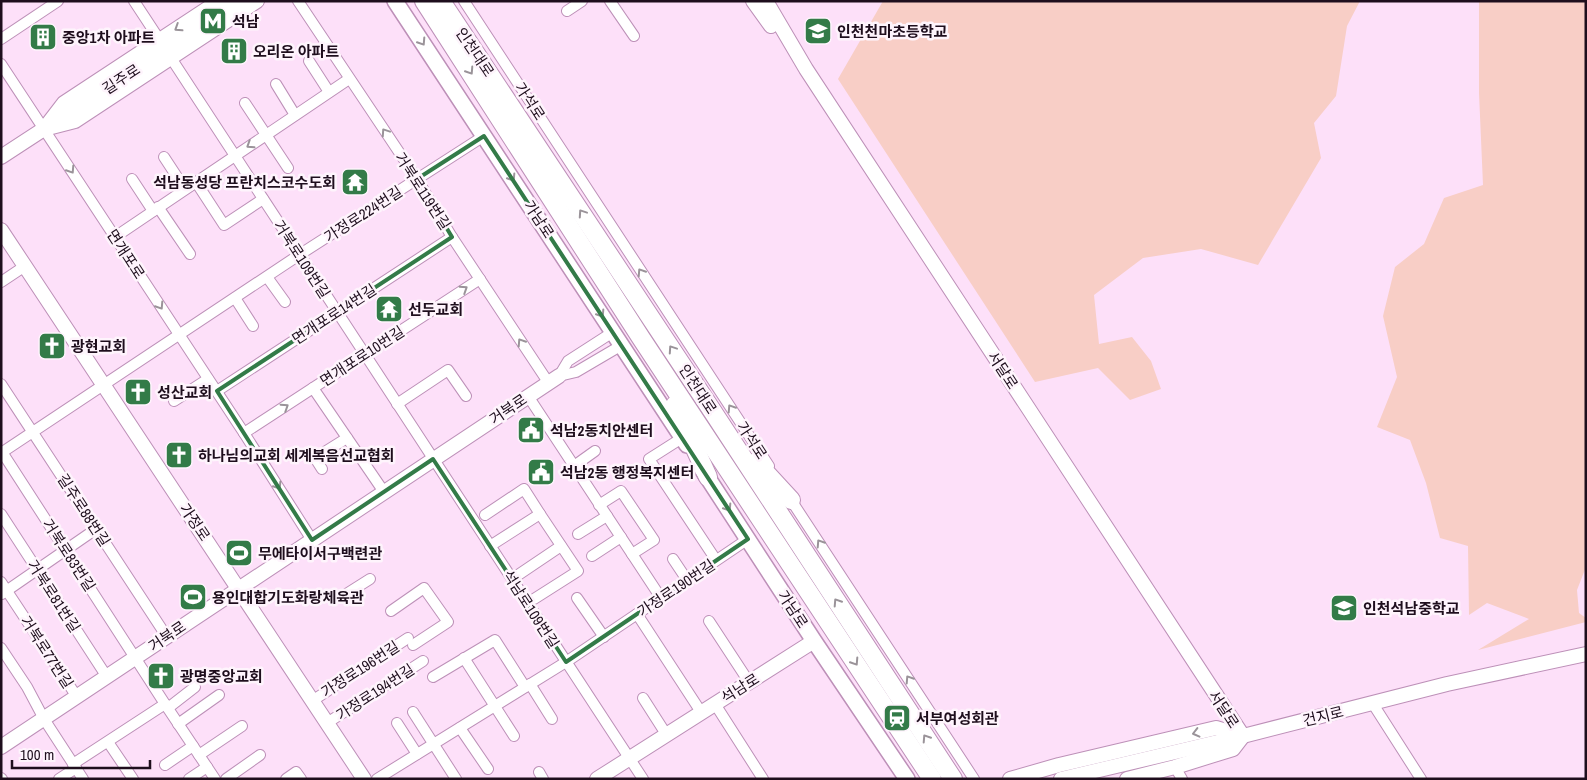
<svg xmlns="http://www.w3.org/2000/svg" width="1587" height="780" font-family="'Archivo Narrow','Noto Sans KR',sans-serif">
<rect width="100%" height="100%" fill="#fde0f9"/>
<g fill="#f8cec6">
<path d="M883,1H1360L1347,26L1336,96L1314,123L1321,158L1258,265L1201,249L1143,258L1094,295L1099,344L1132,337L1151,361L1161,389L1130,400L1098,368L1035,382L838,79Z"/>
<path d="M1479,1H1586V567L1577,590L1579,613L1586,618V622L1478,650L1529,619L1487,603L1469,615L1468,546L1440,538L1426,483L1410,440L1377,427L1397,377L1383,316L1395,267L1424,244L1444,198L1483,185L1479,93Z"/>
</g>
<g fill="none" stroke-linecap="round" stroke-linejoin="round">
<g stroke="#bd90b8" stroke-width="12">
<g id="street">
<path d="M134,1L159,39"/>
<path d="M298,1L417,179L452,237L548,382"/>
<path d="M464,1L769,466"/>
<path d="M610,1L634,36"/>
<path d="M567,11L582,1"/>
<path d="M1,39L58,1"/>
<path d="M171,58L643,779"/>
<path d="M309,61L329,92"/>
<path d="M1,64L244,433L312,540"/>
<path d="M276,84L295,115"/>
<path d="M245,103L288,168"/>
<path d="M164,157L185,189"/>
<path d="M132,179L153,211"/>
<path d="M196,182L224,225L263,199"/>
<path d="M158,207L190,254"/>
<path d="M115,237L349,79"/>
<path d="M267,277L285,302"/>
<path d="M1,282L25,266"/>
<path d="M235,298L253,326"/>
<path d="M559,376L568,361L613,332"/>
<path d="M559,376L576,372L622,345"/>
<path d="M1,384L167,637"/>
<path d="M313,388L384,492"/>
<path d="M217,391L452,237"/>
<path d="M528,396L661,598"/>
<path d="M174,401L208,379"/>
<path d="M397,404L448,370L466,396"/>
<path d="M244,433L480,279"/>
<path d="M682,438L649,459L716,560"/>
<path d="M2,452L165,704L215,779"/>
<path d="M1,453L299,255L484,136"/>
<path d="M574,466L595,451"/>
<path d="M322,469L315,458L347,438"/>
<path d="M789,497L974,779"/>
<path d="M599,505L621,491L654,540L632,554"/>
<path d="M1,514L107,677"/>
<path d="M485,515L524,489L540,514L490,546"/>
<path d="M578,534L607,516"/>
<path d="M592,556L621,537"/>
<path d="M673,559L687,580"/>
<path d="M518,575L561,546"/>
<path d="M1,582L77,697"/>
<path d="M2,594L96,529"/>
<path d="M340,598L370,579"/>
<path d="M577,598L604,637"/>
<path d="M534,599L578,571L540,514"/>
<path d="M391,611L424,588L448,622L413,645"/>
<path d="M637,614L701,712"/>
<path d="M709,621L749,682"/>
<path d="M1,648L27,687L44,719L83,779"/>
<path d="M464,658L514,736"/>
<path d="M433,677L495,640L525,687"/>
<path d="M530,684L552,719"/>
<path d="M643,698L666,734"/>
<path d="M312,701L408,638"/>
<path d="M715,704L763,779"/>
<path d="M1373,704L1421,779"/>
<path d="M168,708L195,687"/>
<path d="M413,712L456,779"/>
<path d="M327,723L423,661"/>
<path d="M397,723L417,754"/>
<path d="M178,724L219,695"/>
<path d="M460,728L488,769"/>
<path d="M108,742L133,779"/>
<path d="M199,755L242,726"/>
<path d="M73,764L165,704"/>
<path d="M165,765L193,746"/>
<path d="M1175,767L1182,779"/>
<path d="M539,772L543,779"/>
<path d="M1,778L2,779"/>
<path d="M59,779L76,768"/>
<path d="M189,779L207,767"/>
<path d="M226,779L260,755"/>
<path d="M286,779L296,772L301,779"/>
<path d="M377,779L566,662L748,539"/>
</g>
</g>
<g stroke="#bd90b8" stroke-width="16">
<g id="secondary">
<path d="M219,1L64,103L44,129L75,121L257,1"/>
<path d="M753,1L771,26"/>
<path d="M766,1L806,69L1243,736"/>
<path d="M1,157L240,1"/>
<path d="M1,230L364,779"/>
<path d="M1,747L559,376"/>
<path d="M597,779L814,641"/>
<path d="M1010,779L1059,765L1216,728L1242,736"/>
<path d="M1061,779L1243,736L1447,684L1586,654"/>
<path d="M1127,779L1175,767L1233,749L1243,736"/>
</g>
</g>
<g stroke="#bd90b8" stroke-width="18">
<g id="primary">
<path d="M395,1L687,445"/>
<path d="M702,469L814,641L907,779"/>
</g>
</g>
<g stroke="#bd90b8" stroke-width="20">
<g id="highway">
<path d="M424,1L641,338L932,779"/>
<path d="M441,1L713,412L953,779"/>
<path d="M675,405L708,477"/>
<path d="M756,462L791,500"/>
</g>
</g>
<use href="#street" stroke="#fff" stroke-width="10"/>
<use href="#secondary" stroke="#fff" stroke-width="14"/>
<use href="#primary" stroke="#fff" stroke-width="15"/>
<use href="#highway" stroke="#fff" stroke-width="18"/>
</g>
<defs><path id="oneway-chevron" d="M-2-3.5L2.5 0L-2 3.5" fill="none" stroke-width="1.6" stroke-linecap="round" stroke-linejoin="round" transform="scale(1.25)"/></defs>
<g stroke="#9a9399">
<use href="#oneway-chevron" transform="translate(178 28) rotate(147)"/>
<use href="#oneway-chevron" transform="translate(422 42) rotate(57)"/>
<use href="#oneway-chevron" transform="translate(470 71) rotate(57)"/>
<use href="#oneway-chevron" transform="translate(385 132) rotate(-124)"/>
<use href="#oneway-chevron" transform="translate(250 145) rotate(147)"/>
<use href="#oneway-chevron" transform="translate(71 170) rotate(57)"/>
<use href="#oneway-chevron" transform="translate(512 178) rotate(57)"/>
<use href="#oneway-chevron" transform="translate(582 213) rotate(-124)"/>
<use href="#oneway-chevron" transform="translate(641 272) rotate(-123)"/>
<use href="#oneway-chevron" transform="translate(464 289) rotate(-33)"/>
<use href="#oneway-chevron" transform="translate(160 306) rotate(57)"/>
<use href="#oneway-chevron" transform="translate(601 314) rotate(57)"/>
<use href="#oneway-chevron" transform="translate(521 342) rotate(-123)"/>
<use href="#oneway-chevron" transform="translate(672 349) rotate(-124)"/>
<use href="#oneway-chevron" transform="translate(285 407) rotate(-33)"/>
<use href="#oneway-chevron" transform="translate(731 408) rotate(-123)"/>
<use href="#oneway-chevron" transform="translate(278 486) rotate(58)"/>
<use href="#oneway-chevron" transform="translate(728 508) rotate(57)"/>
<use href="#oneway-chevron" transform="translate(820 543) rotate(-123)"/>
<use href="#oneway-chevron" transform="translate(837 602) rotate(-123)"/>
<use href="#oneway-chevron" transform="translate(855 662) rotate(57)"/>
<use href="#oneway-chevron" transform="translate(909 679) rotate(-123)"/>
<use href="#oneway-chevron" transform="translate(1196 733) rotate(166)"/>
<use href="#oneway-chevron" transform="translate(926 738) rotate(-123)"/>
</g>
<path fill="none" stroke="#337b48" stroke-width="4" stroke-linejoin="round" d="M484,136L748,539L566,662L433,459L312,540L217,391L452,237L417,179Z"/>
<defs>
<g id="metro-square" transform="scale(1.4375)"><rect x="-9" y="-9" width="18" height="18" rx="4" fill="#337b48" stroke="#fef4fc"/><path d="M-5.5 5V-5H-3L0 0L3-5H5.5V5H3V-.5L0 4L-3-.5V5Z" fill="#fff"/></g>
<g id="school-square" transform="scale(1.4375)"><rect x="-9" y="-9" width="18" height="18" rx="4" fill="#337b48" stroke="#fef4fc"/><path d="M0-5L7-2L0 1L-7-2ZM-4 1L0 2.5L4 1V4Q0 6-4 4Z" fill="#fff"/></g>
<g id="building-square" transform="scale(1.4375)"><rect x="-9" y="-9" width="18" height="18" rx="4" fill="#337b48" stroke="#fef4fc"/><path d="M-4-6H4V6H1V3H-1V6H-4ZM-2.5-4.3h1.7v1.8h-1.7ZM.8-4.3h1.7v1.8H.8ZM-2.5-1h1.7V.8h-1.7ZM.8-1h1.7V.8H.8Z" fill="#fff"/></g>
<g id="temple-square" transform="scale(1.4375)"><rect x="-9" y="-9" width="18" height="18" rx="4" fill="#337b48" stroke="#fef4fc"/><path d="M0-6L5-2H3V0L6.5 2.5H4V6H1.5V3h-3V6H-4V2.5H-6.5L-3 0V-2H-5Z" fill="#fff"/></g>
<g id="church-square" transform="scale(1.4375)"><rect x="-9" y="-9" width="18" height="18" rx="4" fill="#337b48" stroke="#fef4fc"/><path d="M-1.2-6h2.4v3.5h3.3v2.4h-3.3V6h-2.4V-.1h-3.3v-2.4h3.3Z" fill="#fff"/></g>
<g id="civic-square" transform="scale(1.4375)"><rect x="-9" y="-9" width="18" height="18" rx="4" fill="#337b48" stroke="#fef4fc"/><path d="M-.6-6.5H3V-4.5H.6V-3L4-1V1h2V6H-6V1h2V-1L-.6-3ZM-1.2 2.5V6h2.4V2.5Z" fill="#fff"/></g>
<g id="stadium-square" transform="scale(1.4375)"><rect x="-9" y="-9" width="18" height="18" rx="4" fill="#337b48" stroke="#fef4fc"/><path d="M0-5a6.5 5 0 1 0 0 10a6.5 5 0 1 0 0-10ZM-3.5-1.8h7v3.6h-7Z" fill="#fff"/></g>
<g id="station-square" transform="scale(1.4375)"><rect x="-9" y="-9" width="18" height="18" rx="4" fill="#337b48" stroke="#fef4fc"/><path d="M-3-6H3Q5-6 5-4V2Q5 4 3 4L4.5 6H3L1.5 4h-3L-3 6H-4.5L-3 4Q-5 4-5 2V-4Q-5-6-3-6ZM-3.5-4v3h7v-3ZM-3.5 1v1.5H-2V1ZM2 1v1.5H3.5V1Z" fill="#fff"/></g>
</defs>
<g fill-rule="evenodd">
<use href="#metro-square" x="213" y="21"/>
<use href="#school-square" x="818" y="31"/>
<use href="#building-square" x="43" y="37"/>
<use href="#building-square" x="234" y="51"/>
<use href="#temple-square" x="355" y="182"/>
<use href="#temple-square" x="389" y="309"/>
<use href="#church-square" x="52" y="346"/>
<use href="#church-square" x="138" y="392"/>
<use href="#civic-square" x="531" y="430"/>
<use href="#church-square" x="179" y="455"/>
<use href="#civic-square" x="541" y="472"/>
<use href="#stadium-square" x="239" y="553"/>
<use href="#stadium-square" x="193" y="597"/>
<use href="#school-square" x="1344" y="608"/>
<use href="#church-square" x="161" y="676"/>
<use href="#station-square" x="897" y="718"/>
</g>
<g text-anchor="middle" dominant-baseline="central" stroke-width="5" stroke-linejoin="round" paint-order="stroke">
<g font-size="15" font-weight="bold" fill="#1e0e1d" stroke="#fef4fc" text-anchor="start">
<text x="232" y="21">석남</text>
<text x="837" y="31">인천천마초등학교</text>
<text x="62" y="37">중앙1차 아파트</text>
<text x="253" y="51">오리온 아파트</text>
<text x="336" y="182" text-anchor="end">석남동성당 프란치스코수도회</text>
<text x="408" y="309">선두교회</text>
<text x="71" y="346">광현교회</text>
<text x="157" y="392">성산교회</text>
<text x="550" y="430">석남2동치안센터</text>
<text x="198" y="455">하나님의교회 세계복음선교협회</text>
<text x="560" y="472">석남2동 행정복지센터</text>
<text x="258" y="553">무에타이서구백련관</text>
<text x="212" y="597">용인대합기도화랑체육관</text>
<text x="1363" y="608">인천석남중학교</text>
<text x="180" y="676">광명중앙교회</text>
<text x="916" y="718">서부여성회관</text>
</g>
<g font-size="15" fill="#1e0e1d" stroke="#fef4fc">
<text transform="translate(475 52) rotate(56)">인천대로</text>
<text transform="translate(121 79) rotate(-33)">길주로</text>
<text transform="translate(530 101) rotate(57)">가석로</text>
<text transform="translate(423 191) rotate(57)">거북로119번길</text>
<text transform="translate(363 214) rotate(-33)">가정로224번길</text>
<text transform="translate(539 219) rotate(57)">가남로</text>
<text transform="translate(126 254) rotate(57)">면개포로</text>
<text transform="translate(302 259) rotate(57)">거북로109번길</text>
<text transform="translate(334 314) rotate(-33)">면개포로14번길</text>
<text transform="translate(362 356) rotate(-33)">면개포로10번길</text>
<text transform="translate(1003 370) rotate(57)">서달로</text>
<text transform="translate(698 389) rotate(57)">인천대로</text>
<text transform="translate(508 409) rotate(-34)">거북로</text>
<text transform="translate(752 440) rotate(57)">가석로</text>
<text transform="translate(84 510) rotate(57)">길주로88번길</text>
<text transform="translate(195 522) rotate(56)">가정로</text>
<text transform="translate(69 555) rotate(57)">거북로83번길</text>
<text transform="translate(676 588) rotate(-34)">가정로190번길</text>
<text transform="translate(54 596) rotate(57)">거북로81번길</text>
<text transform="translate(531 609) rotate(57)">석남로109번길</text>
<text transform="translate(793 609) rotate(57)">가남로</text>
<text transform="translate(167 636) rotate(-34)">거북로</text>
<text transform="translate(47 652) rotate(57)">거북로77번길</text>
<text transform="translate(360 669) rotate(-33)">가정로196번길</text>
<text transform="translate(740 688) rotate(-32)">석남로</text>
<text transform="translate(375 692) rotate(-33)">가정로194번길</text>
<text transform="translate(1224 709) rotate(57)">서달로</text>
<text transform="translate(1323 716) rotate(-14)">건지로</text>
</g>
</g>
<rect width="1587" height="780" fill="none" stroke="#1e0e1d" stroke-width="5"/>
<path d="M12 760v8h138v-8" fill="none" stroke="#1e0e1d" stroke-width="2.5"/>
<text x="20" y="760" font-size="15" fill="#1e0e1d" stroke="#fef4fc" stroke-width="4" paint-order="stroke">100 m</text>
</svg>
